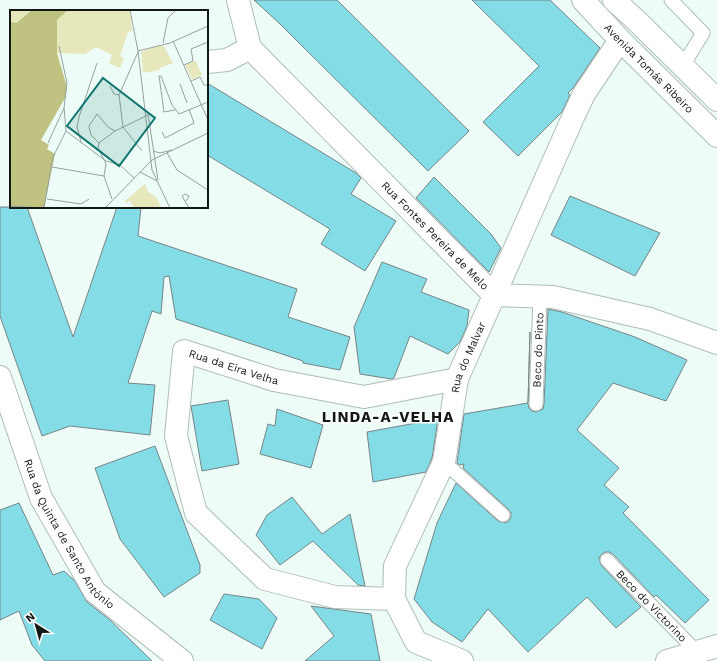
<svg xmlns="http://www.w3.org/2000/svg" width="717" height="661" font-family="'Work Sans',sans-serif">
<rect width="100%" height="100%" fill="#eefcf7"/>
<g fill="#84dce6" stroke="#778587">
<path d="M254,0H337L469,131L428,171L280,24Z"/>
<path d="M472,0H550L600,48L573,88L568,93L570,95L562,112L518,156L483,122L539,66Z"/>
<path d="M207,83L356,173L361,178L351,194L396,221L365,271L321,244L330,229L207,155Z"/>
<path d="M434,177L491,234L501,248L489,272L416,198Z"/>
<path d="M570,196L660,233L635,276L551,235Z"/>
<path d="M0,207H27L73,337L117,207H141L138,236L297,289L288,317L350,337L340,370L303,363V361L176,319L169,276L164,277L161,314L152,311L128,383L155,385L150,435L70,426L42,436L0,316Z"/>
<path d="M382,262L427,279L421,292L469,310L467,326L460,342L448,354L410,336L394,378L391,379L360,374L354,327Z"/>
<path d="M548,309L562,312L635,337L687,360L666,401L613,383L577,430L619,468L604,485L629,507L623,513L709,600L685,623L656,595L654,597L613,554L609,552H605L601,555L599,558L601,565L641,607L616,628L587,597L528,652L488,609L462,642L432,622L414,599L437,523L456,483L498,521L505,523L509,521L511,517V513L508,509L463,468L464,464L460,465L457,463L464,414L528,403L530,332L528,404L529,408L532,411L536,412L543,409L544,404Z"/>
<path d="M228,400L239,464L202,471L191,406Z"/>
<path d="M277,409L323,425L311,468L260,454L268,424L275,426Z"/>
<path d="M438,419L432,458L426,472L373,482L367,432Z"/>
<path d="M155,446L200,565V573L164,597L120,539L95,468Z"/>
<path d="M292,497L322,534L350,514L365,586L358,585L313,541L280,565L256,535L267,515Z"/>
<path d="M19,503L53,575L64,571L75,581L87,602L110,620L152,661H45L32,645L19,611L0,620V510Z"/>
<path d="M224,594L259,599L277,618L262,649L210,620Z"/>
<path d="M311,606L371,614L380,661H305L334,636Z"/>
</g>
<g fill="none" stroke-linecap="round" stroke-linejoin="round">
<g stroke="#afbdb9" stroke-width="15">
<g id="service">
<path d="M671,0L703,33L682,67"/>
<path id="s1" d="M536,404L540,297"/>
<path d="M444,462L503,515"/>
<path id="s2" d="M607,560L697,652"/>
</g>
</g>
<g stroke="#afbdb9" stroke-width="24">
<g id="minor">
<path id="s3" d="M238,0L250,48L494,295L553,297L650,319L717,343"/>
<path d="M207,62L227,60L250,48"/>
<path id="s4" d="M0,377L41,498L95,592L182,661"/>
<path id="s5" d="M394,599L335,597L265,579L196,513L176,436L184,351L274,380L364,397L457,379"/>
<path id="s6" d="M462,661L416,642L394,599L395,566L444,462L457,379L574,115L584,94L620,40"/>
<path d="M667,661L717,646"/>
</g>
</g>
<g stroke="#afbdb9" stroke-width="24">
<g id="tertiary">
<path id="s7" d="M583,0L620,40L717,136"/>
<path d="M614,0L638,22L717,100"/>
</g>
</g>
<use href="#service" stroke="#fff" stroke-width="13"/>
<use href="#minor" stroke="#fff" stroke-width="22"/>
<use href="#tertiary" stroke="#fff" stroke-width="22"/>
</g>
<g text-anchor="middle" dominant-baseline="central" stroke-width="3" stroke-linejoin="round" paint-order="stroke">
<g font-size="11" fill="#131816" stroke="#fff">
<text stroke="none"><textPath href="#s7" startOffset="95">Avenida Tomás Ribeiro</textPath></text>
<text stroke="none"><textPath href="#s3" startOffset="313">Rua Fontes Pereira de Melo</textPath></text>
<text stroke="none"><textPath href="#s1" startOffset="54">Beco do Pinto</textPath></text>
<text stroke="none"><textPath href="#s6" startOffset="354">Rua do Malvar</textPath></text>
<text stroke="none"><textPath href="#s5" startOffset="444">Rua da Eira Velha</textPath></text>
<text stroke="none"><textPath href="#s4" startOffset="173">Rua da Quinta de Santo António</textPath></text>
<text stroke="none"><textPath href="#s2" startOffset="64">Beco do Victorino</textPath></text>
</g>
<g font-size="15" font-weight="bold" letter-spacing="1" fill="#131816" stroke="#fff">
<text x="388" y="417">LINDA-A-VELHA</text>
</g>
</g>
<g transform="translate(10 10)">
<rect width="198" height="198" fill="#eefcf7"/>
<path d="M0,0H22L4,14L0,12ZM58,0H120L122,21L118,22L110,46L114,49L110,58L99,53L102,45L86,37L75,44L47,43V10ZM147,36H154L163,53L150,58V60L133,63L131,42ZM186,51L192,65L182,69L175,55ZM135,174L138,182L146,187L152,198H124L120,191L115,193V191Z" fill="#e6e8bc"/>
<path d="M22,0H58L47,10V43L57,77L55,88L31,130L39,135L37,139L45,144L34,198H0V12L6,13Z" fill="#bfc281"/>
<path fill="none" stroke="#96a19d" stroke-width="1" d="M120,0L128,41L142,160L160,198M163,31L198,110M153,33L158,8L166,0M128,41L160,33L198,16M128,42L109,85L113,117L132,141M174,55L183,51L181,39L198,32M181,71L190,67L194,75H198M170,74L177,93M100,76L104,84L109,85M165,100L154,102L149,66H151L162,95L169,104L198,92M138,104L148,170M56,121L96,151L110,155L124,168M152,122L155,128L184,113L179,99M71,132L67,117L69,107L87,53M38,133L54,98M89,133L81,125L79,116L87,104L98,117L105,121M143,141L150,143L162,140M157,143L167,160L198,180M42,157L94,166M130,162L147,171M37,189L71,194L79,189M102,189L94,166L96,154L88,138L89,133L105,121L138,105M176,191L179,186L175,184L172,186L179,198M0,196L31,198M34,198L43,147L56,121L54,98L57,73L49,36M95,198L142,150L198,123"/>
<path fill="#0f766e" fill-opacity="0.15" stroke="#0f766e" stroke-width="2" d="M93,68L145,108L109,156L57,116Z"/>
<rect width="198" height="198" fill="none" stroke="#131816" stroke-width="2"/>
</g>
<g transform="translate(36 625) rotate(323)" stroke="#ffffff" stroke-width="3" paint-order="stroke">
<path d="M0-3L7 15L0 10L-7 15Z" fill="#131816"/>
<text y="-6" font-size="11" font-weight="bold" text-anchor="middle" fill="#131816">N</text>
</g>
</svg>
